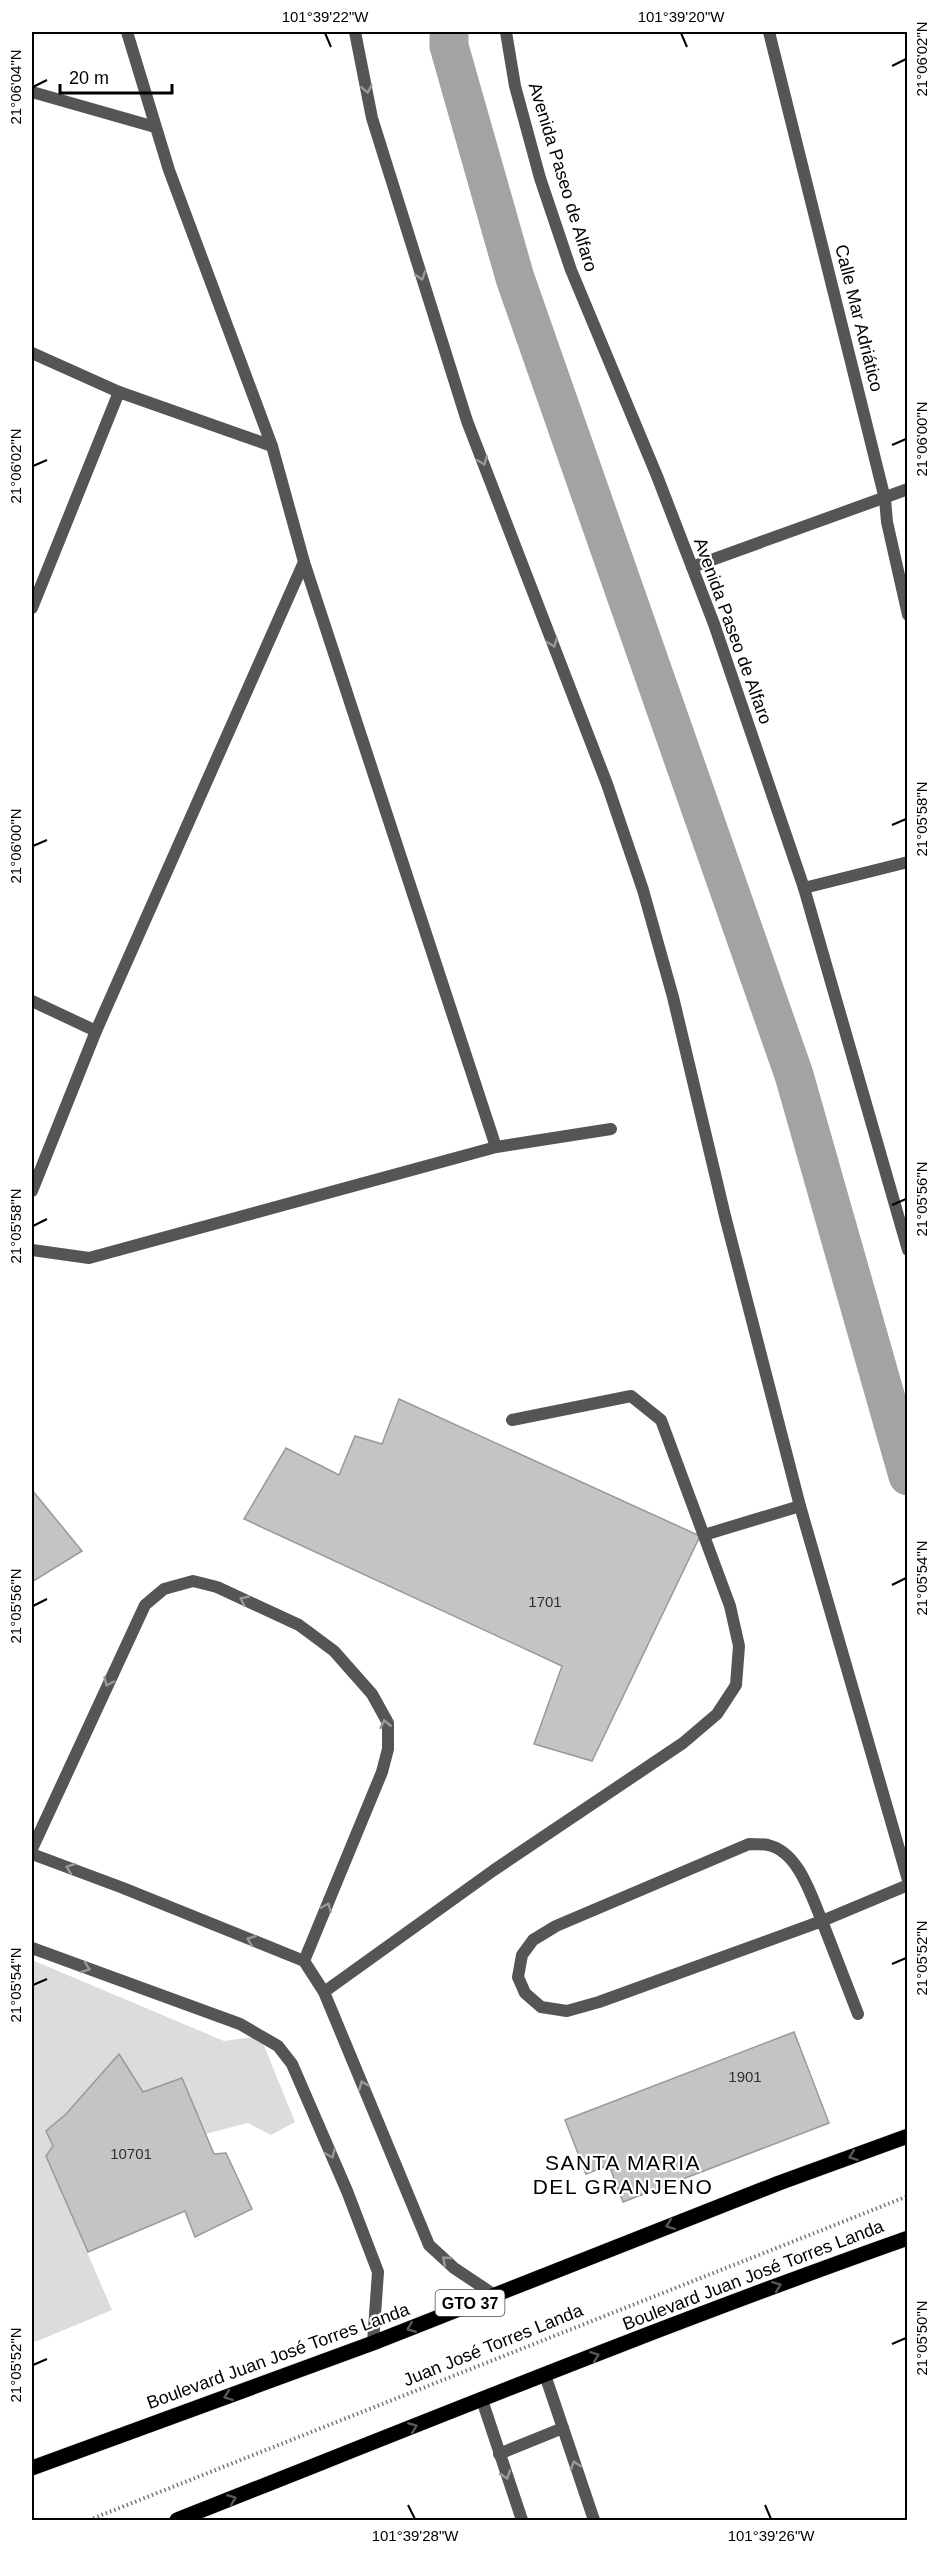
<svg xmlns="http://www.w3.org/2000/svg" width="939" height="2552" font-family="Arial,sans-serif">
<rect width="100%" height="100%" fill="#fff"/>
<path fill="#dcdcdc" d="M32,1960L224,2041L260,2036L295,2122L271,2135L248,2123L205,2134L143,2092L119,2054L66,2114L46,2131L53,2146L46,2156L112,2310L35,2342L32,2336Z"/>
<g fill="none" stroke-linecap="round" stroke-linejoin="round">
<path stroke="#a3a3a3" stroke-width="39" d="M449,32V46L515,278L794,1075L908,1476"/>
</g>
<g fill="#c4c4c4" stroke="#999" stroke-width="1.5">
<path d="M399,1399L700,1536L592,1761L534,1744L562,1666L244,1519L286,1448L339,1475L355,1436L382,1444Z"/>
<path d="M32,1490L82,1551L32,1582Z"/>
<path d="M794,2032L829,2123L623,2202L609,2165L586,2174L565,2120Z"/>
<path d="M119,2054L143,2092L182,2078L214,2154L226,2153L252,2209L195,2237L185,2211L88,2252L46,2156L53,2146L46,2131L66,2114Z"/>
</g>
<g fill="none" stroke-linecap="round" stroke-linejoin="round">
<g stroke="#dbdbdb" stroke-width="16">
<g id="primary">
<path d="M32,2468L373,2343L779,2183L908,2136"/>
<path d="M177,2520C420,2424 662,2325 908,2238"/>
</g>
</g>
<path stroke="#777" stroke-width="4" stroke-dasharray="1.5 3" stroke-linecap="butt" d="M89,2520L908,2196"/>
<g stroke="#555" stroke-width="12">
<path d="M704,1535L800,1506"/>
<path d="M32,1849L145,1605L164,1589L193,1581L217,1587L299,1625L334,1651L372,1694L388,1723V1749L382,1772L304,1961"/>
<path d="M32,1854L123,1888L304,1961L324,1992L429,2245L454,2268L493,2294"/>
<path d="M32,1948L240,2024L278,2046L292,2064L347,2191L378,2272L373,2343"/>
<path d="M324,1992L494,1870L683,1743L717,1714L736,1685L739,1646L730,1606L661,1420L631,1396L512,1420"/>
<path d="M858,2014L822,1921L599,2002L567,2011L541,2007L525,1993L518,1977L522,1955L533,1940L556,1926L749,1844C755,1844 762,1844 768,1845C799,1852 811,1896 822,1921L908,1885"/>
<path d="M545,2375L594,2520"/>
<path d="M482,2400L522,2520"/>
<path d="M499,2454L563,2428"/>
</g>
<g stroke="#555" stroke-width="12">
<path d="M355,32L372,118L467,421L607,784L643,890L673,997L725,1216L800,1506L908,1880"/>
<path d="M506,32L515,86L540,178L571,270L657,476L714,624L804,888L908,1250"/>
<path d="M769,32L885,499L887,522L908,615"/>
<path d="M32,92L155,127"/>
<path d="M32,353L119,392L272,446L169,170L127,32"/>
<path d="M304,562L496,1147"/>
<path d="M692,567L908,489"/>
<path d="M32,608L119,392"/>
<path d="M804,888L908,862"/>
<path d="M32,1001L96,1031"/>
<path d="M32,1191L96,1031L304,562L272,446"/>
<path d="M32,1250L89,1258L496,1147L611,1129"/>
</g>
<use href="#primary" stroke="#000" stroke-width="15"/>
</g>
<defs><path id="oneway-chevron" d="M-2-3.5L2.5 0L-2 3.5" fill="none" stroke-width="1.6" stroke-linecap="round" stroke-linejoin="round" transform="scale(1.5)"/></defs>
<g stroke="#999">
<use href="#oneway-chevron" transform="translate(367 89) rotate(79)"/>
<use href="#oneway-chevron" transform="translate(421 276) rotate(72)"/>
<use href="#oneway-chevron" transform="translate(483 461) rotate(69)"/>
<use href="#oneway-chevron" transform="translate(553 643) rotate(69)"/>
<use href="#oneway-chevron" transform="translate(244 1600) rotate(-155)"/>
<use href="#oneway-chevron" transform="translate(108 1682) rotate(115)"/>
<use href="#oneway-chevron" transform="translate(385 1724) rotate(-103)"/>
<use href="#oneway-chevron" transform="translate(70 1868) rotate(-160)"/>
<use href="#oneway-chevron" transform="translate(327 1907) rotate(-68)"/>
<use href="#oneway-chevron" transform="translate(251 1940) rotate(-159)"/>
<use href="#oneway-chevron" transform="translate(86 1968) rotate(20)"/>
<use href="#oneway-chevron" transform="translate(363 2085) rotate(-113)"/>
<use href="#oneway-chevron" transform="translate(331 2154) rotate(67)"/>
<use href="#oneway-chevron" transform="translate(446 2260) rotate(-138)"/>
<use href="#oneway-chevron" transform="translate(575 2465) rotate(-108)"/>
<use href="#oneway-chevron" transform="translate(506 2475) rotate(71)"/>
</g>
<g stroke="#595959">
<use href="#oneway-chevron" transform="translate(853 2156) rotate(160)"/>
<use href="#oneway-chevron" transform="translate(670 2225) rotate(159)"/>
<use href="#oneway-chevron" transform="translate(777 2286) rotate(-21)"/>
<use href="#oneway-chevron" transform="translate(411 2328) rotate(158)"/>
<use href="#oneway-chevron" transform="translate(595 2356) rotate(-21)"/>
<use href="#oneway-chevron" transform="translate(228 2396) rotate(160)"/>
<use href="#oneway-chevron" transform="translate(413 2427) rotate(-22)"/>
<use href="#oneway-chevron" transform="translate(232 2499) rotate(-22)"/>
</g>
<path fill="none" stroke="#000" stroke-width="2" d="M325,33L331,47M681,33L687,47M892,66L906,59M33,87L47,80M892,445L906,439M33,466L47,460M892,825L906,819M33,846L47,840M892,1205L906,1199M33,1226L47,1219M892,1585L906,1578M33,1606L47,1599M892,1964L906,1958M33,1985L47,1979M892,2344L906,2338M33,2365L47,2359M408,2505L415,2519M765,2505L771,2519"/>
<g text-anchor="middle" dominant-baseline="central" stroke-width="4.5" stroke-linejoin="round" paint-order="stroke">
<g font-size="15" fill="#313131">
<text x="545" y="1601">1701</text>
<text x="745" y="2076">1901</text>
<text x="131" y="2153">10701</text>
</g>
<rect fill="#fff" stroke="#4c4c4c" stroke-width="1.5" x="435.5" y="2290" width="69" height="26" rx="4.5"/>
<g font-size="16" font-weight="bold" fill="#000">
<text x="470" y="2303">GTO 37</text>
</g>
<g font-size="18" fill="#000" stroke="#fff">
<text transform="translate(563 177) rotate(73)">Avenida Paseo de Alfaro</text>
<text transform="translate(859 318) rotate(76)">Calle Mar Adriático</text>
<text transform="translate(733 631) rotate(70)">Avenida Paseo de Alfaro</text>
<text transform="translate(753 2275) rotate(-21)">Boulevard Juan José Torres Landa</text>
<text transform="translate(493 2345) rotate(-22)">Juan José Torres Landa</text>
<text transform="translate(278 2356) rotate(-20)">Boulevard Juan José Torres Landa</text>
</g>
<g font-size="21" letter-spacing="1.5" fill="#000" stroke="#fff">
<text x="623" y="2162">SANTA MARIA<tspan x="623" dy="24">DEL GRANJENO</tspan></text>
</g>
</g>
<rect width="939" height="2552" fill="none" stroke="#ffffff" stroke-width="66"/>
<path d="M60 84v9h112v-9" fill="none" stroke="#000000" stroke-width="3"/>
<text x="69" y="84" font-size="18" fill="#000000" stroke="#ffffff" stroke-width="4.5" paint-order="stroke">20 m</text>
<rect x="33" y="33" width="873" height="2486" fill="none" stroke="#000" stroke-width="2"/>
<g font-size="15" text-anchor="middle" fill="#000">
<text x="325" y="22">101°39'22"W</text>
<text x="681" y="22">101°39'20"W</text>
<text transform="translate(922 59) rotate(-90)" y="5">21°06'02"N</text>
<text transform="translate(16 87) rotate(-90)" y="5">21°06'04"N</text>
<text transform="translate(922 439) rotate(-90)" y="5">21°06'00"N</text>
<text transform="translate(16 466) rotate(-90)" y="5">21°06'02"N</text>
<text transform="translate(922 819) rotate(-90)" y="5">21°05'58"N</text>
<text transform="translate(16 846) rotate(-90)" y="5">21°06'00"N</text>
<text transform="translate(922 1199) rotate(-90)" y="5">21°05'56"N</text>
<text transform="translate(16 1226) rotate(-90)" y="5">21°05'58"N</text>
<text transform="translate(922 1578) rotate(-90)" y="5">21°05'54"N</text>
<text transform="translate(16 1606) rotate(-90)" y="5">21°05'56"N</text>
<text transform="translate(922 1958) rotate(-90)" y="5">21°05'52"N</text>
<text transform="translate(16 1985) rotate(-90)" y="5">21°05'54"N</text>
<text transform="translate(922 2338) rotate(-90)" y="5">21°05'50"N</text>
<text transform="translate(16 2365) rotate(-90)" y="5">21°05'52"N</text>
<text x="415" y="2541">101°39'28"W</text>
<text x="771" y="2541">101°39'26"W</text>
</g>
</svg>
